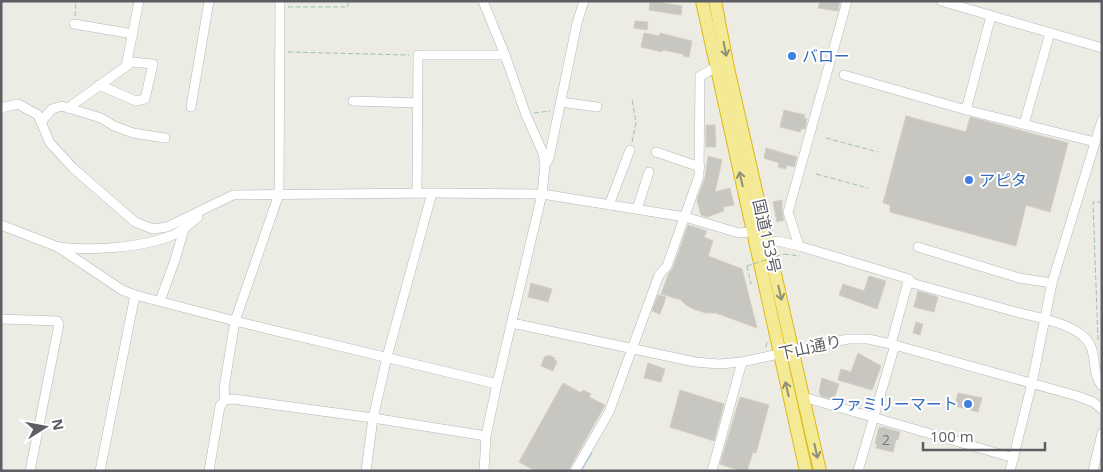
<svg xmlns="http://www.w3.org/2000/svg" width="1103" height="472" font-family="'Open Sans','Noto Sans JP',sans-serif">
<rect width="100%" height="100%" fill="#edece4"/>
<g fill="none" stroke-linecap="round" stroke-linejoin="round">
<path stroke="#a9caf8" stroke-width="2.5" d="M580,471L591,453"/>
</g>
<g fill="#c8c6c0" stroke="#d1cfc2">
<path d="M650,1L682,6L681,15L649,10Z"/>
<path d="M820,1H840L838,11L818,8Z"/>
<path d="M635,21L648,22L647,30L634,28Z"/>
<path d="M644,33L659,36L660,33L692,41L689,57L683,56V54L663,50L662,52L641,47Z"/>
<path d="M784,110L805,115L804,118L807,119L805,129H801L800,132L780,127Z"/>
<path d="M906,116L966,132L970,117L1068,143L1050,212L1026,205L1016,246L890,212V205L883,203Z"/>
<path d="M706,125H715L716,147H706Z"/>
<path d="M766,148L797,157L794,167L787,165L786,169L778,167L779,163L764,158Z"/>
<path d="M708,156L722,160L715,192L730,188L734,205L723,207L724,211L707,217L701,215L697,200L705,178Z"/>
<path d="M782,200V213L784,220L777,222L773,202Z"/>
<path d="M688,225L707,231L704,237L713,241L708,256L742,269L757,328L716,313H706L693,309L686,305L681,300L661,294L669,273L673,268Z"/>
<path d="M869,276L886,281L877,309L839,295L843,284L864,291Z"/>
<path d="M531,283L552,289L548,302L528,297Z"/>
<path d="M918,291L938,297L934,312L914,307Z"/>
<path d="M658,295L666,297L660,314L652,311Z"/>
<path d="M916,322L923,324L920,335L913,333Z"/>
<path d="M858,353L881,366L872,390L838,380L841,369L851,372Z"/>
<path d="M548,355L555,358L554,360L557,361L553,371L541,366L545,356L547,357Z"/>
<path d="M648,363L665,369L661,382L644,378Z"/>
<path d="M822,378L839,384L834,399L821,396L819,392Z"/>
<path d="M563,383L581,393L583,390L591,394L589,397L605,405L568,471H536L519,462Z"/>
<path d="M680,390L724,404L714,441L670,427Z"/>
<path d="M958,393L982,398L978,412L955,406Z"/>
<path d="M740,397L769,405L756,453L753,452L747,471H741L720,464Z"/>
<path d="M879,427L883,428V427L900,432L898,440L896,439L893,452L876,448L877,444L875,443Z"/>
</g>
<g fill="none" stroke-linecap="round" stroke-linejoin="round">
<g stroke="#b4b5ba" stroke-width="10">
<g id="minor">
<path d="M483,1L505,55L526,115L543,153L545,165L542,194L497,384L486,436L484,471"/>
<path d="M941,1L1102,48"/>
<path d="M74,24L133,34"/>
<path d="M126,66L139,1"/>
<path d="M844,75L966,110L1095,142"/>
<path d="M353,101L417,103"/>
<path d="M561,102L597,107"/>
<path d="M191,107L209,1"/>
<path d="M1,108L18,104L38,115L50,143L73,168L135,222L153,229L167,227L233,195L432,193L542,194L685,217L739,233L752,232"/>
<path d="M68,108L132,62L153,64L145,99L136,101L99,85"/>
<path d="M966,110L991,16"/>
<path d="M41,122L52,109L62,106L101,118L114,126L133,133L165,138"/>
<path d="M1024,124L1050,33"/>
<path d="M656,152L700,167"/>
<path d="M545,165L549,158L577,23L584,1"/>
<path d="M417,193L418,55H505"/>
<path d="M609,205L630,150"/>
<path d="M637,209L649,172"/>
<path d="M1,225L58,247L122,290L135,295L235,321L497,384"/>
<path d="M769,242L778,241L799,246L909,279L908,282C944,292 980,302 1016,312C1036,317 1070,323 1084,337C1099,350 1090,372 1102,386"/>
<path d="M799,246L788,212L847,1"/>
<path d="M58,247C91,251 142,248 173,235C182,231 190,224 198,217"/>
<path d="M918,247L1019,278L1052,283"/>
<path d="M160,301L175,260L184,229"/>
<path d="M1,319L57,321L59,324L30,471"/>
<path d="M512,323L695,362L719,364L742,362L848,339H868L891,344L1077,396L1093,402L1102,409"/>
<path d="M891,344L908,282"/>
<path d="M803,397L1014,458"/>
<path d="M225,400L224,388L235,321L279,194L280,1"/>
<path d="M100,471L135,295"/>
<path d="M209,471L220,406L225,400L233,399L373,418L486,436"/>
<path d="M366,471L373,418L387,357L432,193"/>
<path d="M575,471L609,412L659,275L667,266L699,176L700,76L716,67"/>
<path d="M712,471L742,362"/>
<path d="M858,471L895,345"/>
<path d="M1010,471L1032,383L1052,283L1102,120"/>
<path d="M1093,471L1102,433"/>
</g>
</g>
<g stroke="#ddba13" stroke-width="14">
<g id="highway">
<path d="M702,1L806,471"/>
<path d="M715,1L728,68L820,471"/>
</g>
</g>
<g stroke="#9cc3ac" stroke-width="1" stroke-dasharray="5 2.5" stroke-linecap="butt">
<path d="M288,7H348V1"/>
<path d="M75,16L76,1"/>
<path d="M288,52L409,55"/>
<path d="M534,113L550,111"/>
<path d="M826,138L878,152"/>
<path d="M632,142L636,123L632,99"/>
<path d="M816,174L868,188"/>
<path d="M784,254L800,256"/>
<path d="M747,266L751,284L753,282"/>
<path d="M1098,340L1093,202H1102"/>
<path d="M766,347L767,342"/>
</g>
<use href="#minor" stroke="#fff" stroke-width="9"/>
<use href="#highway" stroke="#f4e994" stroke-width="12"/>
<path stroke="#9cc3ac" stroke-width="1" stroke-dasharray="5 2.5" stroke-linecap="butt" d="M747,266L784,254"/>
</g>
<defs><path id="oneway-shaft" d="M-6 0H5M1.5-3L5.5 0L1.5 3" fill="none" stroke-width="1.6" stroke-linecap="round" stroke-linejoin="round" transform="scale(1.25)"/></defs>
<g stroke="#918f74">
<use href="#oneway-shaft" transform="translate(725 49) rotate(79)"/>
<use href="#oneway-shaft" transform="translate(741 179) rotate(-103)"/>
<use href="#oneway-shaft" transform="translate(780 293) rotate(77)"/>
<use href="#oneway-shaft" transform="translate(787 389) rotate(-103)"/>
<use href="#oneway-shaft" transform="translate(816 451) rotate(77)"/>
</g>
<g fill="#3f7fe0" stroke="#fff" stroke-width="2">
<circle cx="792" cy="56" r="5"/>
<circle cx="969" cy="180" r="5"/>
<circle cx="968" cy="404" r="5"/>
</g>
<g text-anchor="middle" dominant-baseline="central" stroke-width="4" stroke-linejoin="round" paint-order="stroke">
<g font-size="14" fill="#77787a">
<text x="886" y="439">2</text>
</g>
<g font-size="16" fill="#366cbe" stroke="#fff" text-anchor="start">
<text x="802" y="56">バロー</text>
<text x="979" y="180">アピタ</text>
<text x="958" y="404" text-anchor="end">ファミリーマート</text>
</g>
<g font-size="16" fill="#5c5e63" stroke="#fff">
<text transform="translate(767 236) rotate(77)">国道153号</text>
<text transform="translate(810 347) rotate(-12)">下山通り</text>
</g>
</g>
<rect width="1103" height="472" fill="none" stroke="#5c5e63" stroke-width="5"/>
<g transform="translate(45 427) rotate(79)" stroke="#ffffff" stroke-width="4" paint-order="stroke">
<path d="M0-4L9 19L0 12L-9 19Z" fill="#5c5e63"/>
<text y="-8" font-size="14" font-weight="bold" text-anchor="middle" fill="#5c5e63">N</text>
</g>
<path d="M923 442v8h122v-8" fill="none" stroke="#5c5e63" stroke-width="2.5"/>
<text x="930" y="442" font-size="15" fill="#5c5e63" stroke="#ffffff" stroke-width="4" paint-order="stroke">100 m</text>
</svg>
